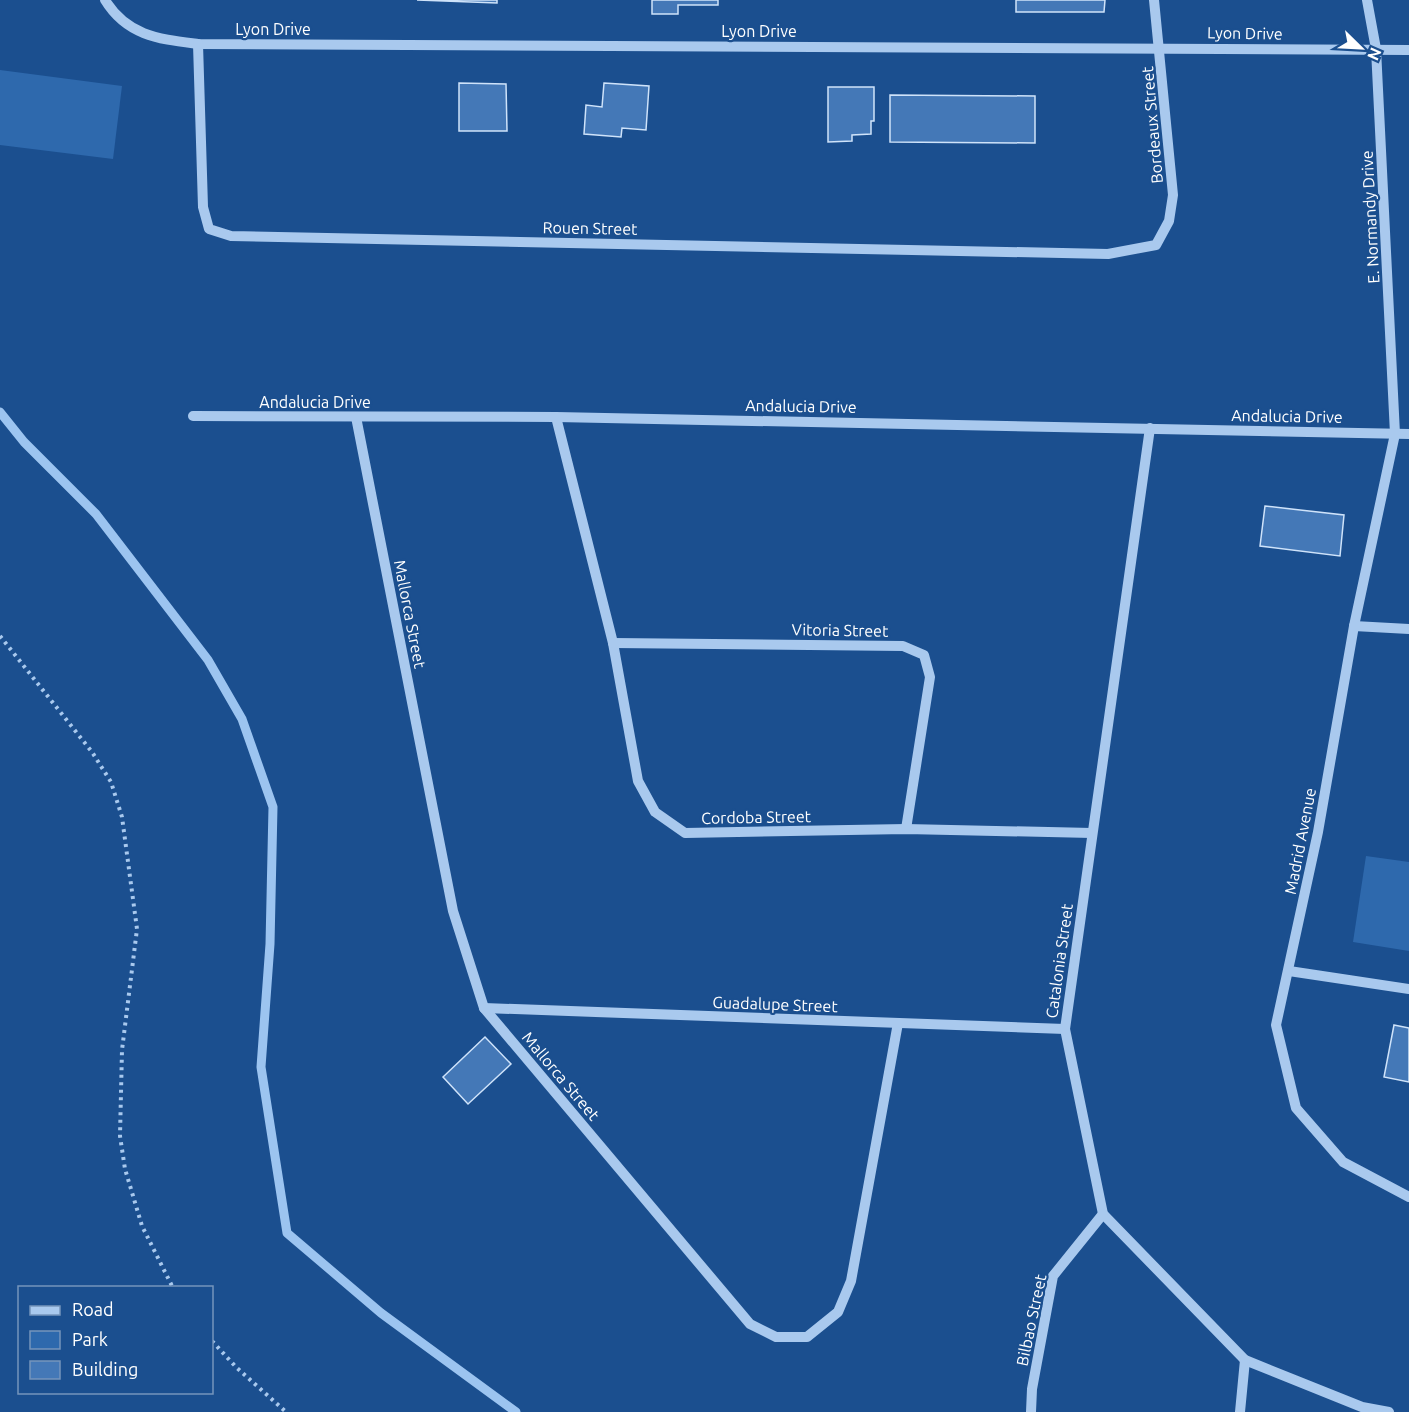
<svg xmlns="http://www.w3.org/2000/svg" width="1409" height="1412" font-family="Ubuntu,sans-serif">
<rect width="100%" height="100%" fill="#1b4f8f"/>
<g fill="#2e69ad">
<path d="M0,70L122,86L113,159L0,145Z"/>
<path d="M1366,856L1409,862V951L1353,942Z"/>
</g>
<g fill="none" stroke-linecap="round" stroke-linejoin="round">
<path stroke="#9cc4f0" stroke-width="9" d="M0,412L24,442L96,514L208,660L242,719L273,807L270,944L261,1067L287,1233L381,1313L516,1412"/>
</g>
<g fill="#4478b7" stroke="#cfe3fa" stroke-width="1.5">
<path d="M417,0H497V3Z"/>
<path d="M652,0H718V5H678V14H652Z"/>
<path d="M1016,0H1105L1104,12H1016Z"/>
<path d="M459,83L506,84L507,131H459Z"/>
<path d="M604,83L649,86L646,130L622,128L621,137L584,134L586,105L602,107Z"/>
<path d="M828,87H874V121H871V134L852,135V141L828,142Z"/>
<path d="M890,95L1035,96V143L890,142Z"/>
<path d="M1265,506L1344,515L1340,556L1260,546Z"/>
<path d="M1394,1025L1409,1028V1082L1384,1077Z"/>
<path d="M485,1037L511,1064L468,1104L443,1077Z"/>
</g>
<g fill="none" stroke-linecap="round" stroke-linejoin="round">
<g stroke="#a9c9ee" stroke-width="4" stroke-dasharray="3 4.5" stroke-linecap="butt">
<path d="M0,636L92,752L111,782L122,817L137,929L122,1050L120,1136L125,1169L142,1226L173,1288"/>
<path d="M212,1341L236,1367L286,1412"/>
</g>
<g stroke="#a9c9ee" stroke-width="10">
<path d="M105,0C127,36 159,39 198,44L1409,50"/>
<path d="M1367,0L1376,49L1395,434L1354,626L1318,832L1276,1025L1296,1108L1343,1162L1409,1197"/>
<path d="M198,44L203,207L209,229L231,236L1108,254L1156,245L1169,221L1173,195L1154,0"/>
<path d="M193,416L556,417L1409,434"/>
<path d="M356,417L453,911L484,1008L750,1324L776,1337H807L838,1312L851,1281L898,1023"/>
<path d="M556,417L613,643L638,781L655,812L685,833L906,829L1092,833"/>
<path d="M1150,428L1065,1029L1103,1214L1245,1360L1362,1407L1389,1412"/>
<path d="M1354,626L1409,629"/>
<path d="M613,643L903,646L924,655L930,677L906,829"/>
<path d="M1289,971L1409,989"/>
<path d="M484,1008L1065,1029"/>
<path d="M1031,1412L1032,1389L1053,1276L1103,1214"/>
<path d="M1240,1412L1245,1360"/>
</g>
</g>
<g text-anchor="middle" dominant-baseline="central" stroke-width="4.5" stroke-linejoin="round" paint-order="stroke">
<g font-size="16" fill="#fff" stroke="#1b4f8f">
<text x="273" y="29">Lyon Drive</text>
<text x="759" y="31">Lyon Drive</text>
<text transform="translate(1245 33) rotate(1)">Lyon Drive</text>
<text transform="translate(1152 125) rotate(-95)">Bordeaux Street</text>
<text transform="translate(1370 217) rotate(-93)">E. Normandy Drive</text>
<text transform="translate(590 228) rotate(1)">Rouen Street</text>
<text x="315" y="402">Andalucia Drive</text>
<text transform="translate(801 406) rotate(1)">Andalucia Drive</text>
<text transform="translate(1287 416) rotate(1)">Andalucia Drive</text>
<text transform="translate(410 614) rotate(79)">Mallorca Street</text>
<text transform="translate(840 630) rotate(1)">Vitoria Street</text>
<text transform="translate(756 817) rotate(-1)">Cordoba Street</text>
<text transform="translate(1300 841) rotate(-79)">Madrid Avenue</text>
<text transform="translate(1059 961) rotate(-82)">Catalonia Street</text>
<text transform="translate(775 1004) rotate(2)">Guadalupe Street</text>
<text transform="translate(561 1076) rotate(50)">Mallorca Street</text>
<text transform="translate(1031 1320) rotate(-78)">Bilbao Street</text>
</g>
</g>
<rect x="18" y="1286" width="195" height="108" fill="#1b4f8f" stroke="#7695bc" stroke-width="1.5"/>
<rect x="30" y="1306" width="30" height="9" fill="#a9c9ee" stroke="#7695bc" stroke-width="1.5"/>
<text x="72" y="1316" font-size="18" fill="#ffffff">Road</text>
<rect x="30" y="1331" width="30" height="18" fill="#2e69ad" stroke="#7695bc" stroke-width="1.5"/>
<text x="72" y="1346" font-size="18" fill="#ffffff">Park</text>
<rect x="30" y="1361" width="30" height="18" fill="#4478b7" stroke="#7695bc" stroke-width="1.5"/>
<text x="72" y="1376" font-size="18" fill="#ffffff">Building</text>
<g transform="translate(1361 48) rotate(114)" stroke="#1b4f8f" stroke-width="4.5" paint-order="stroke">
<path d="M0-4.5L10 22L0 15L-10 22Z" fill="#ffffff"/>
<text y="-9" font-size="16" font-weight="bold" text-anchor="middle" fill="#ffffff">N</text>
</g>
</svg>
